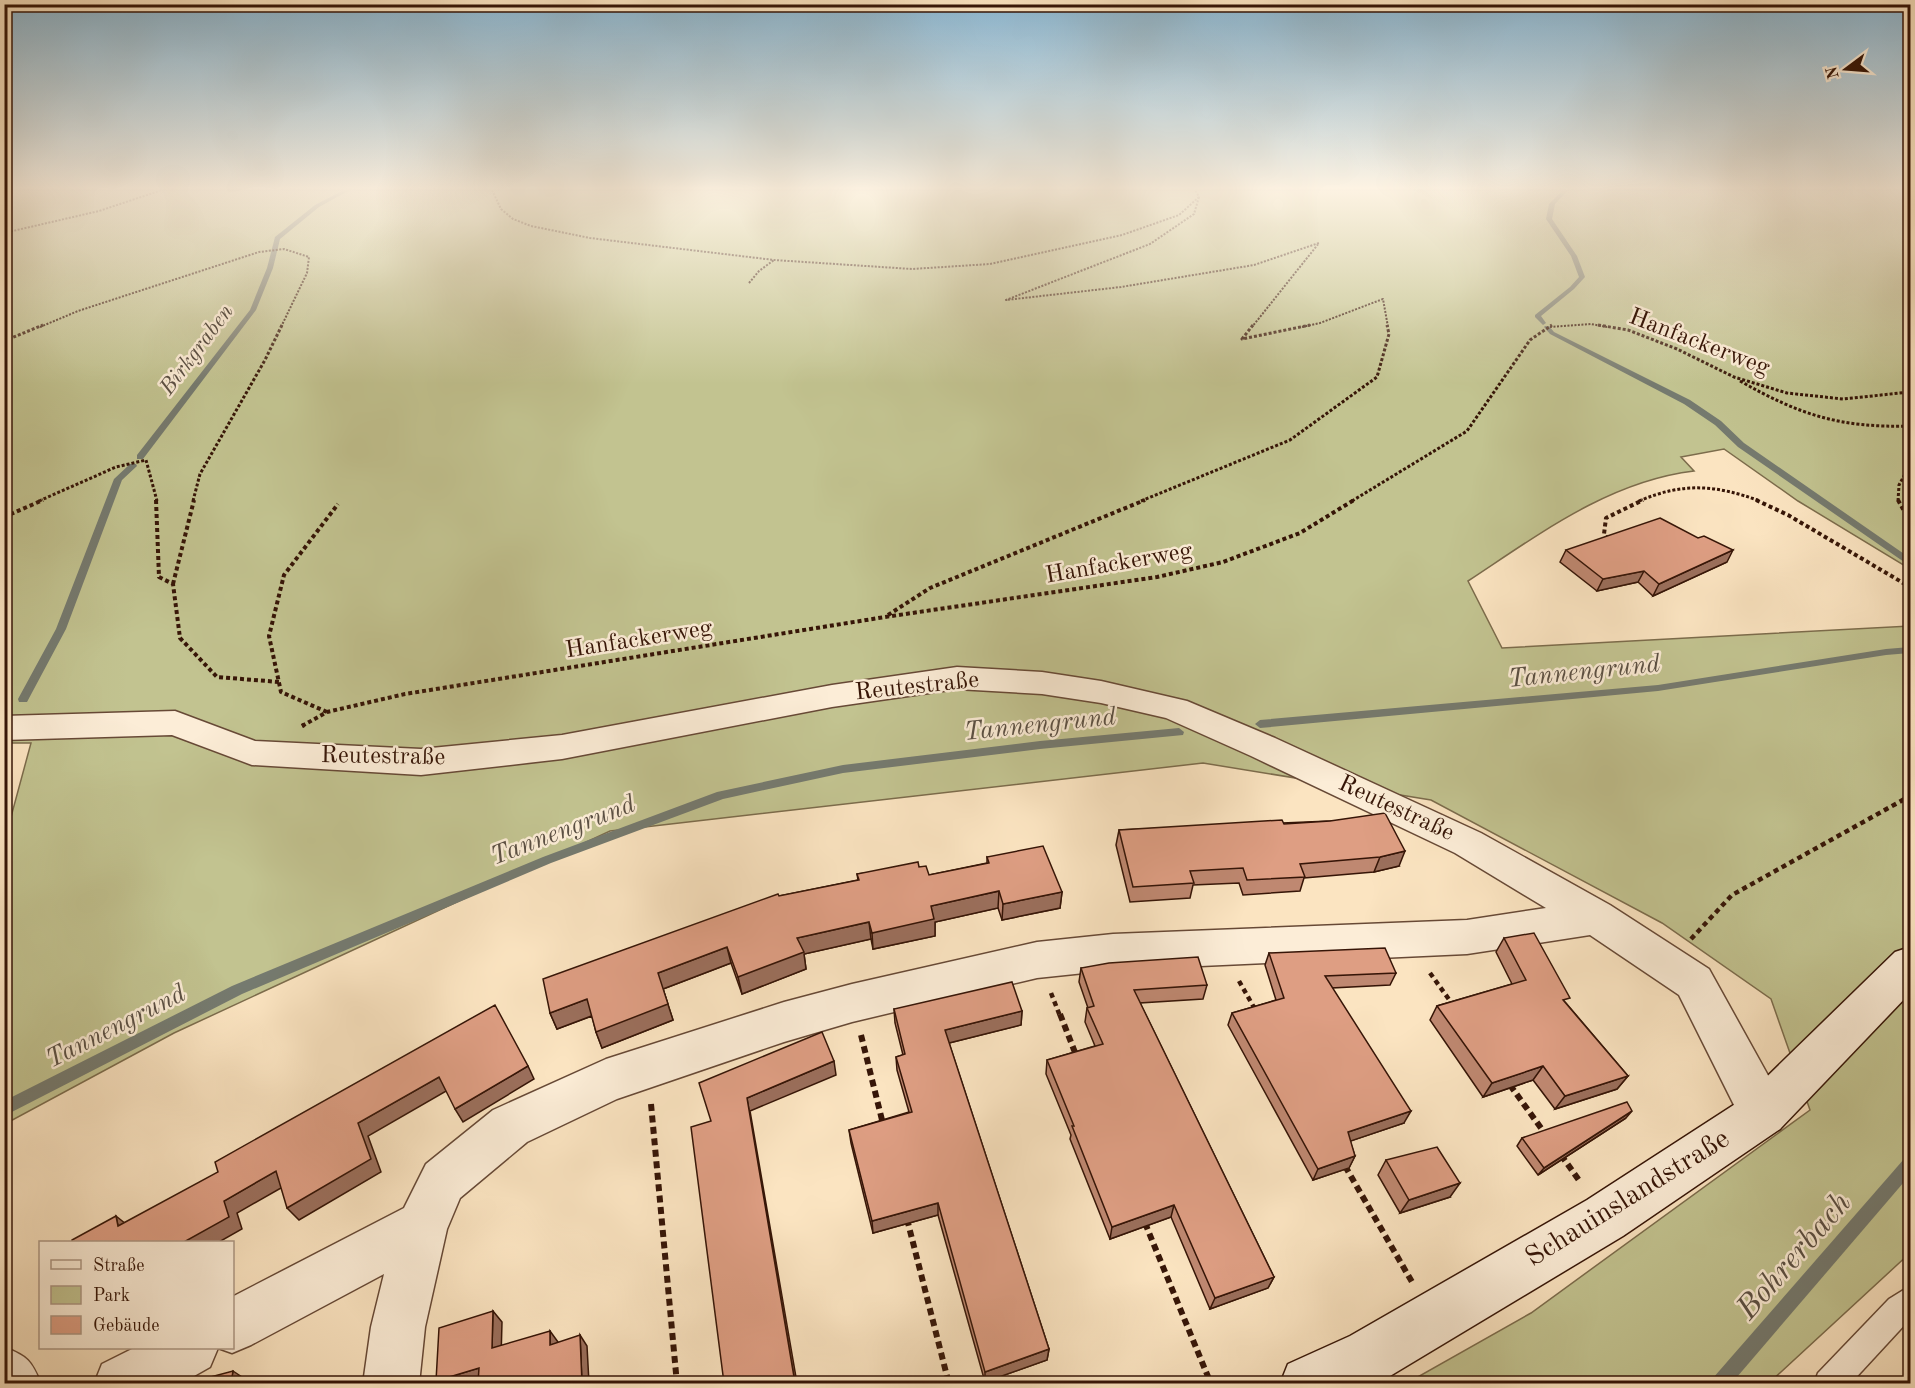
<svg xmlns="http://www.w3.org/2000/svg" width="1915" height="1388" font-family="'Old Standard TT',serif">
<rect width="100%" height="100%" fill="#fbe4c1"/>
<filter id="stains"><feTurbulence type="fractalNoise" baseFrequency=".00333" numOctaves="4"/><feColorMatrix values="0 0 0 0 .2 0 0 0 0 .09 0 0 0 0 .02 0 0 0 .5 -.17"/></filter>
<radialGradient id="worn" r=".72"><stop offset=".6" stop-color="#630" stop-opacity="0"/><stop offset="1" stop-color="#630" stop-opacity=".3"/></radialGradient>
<path fill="#c2c390" stroke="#7c6c4c" stroke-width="1.5" d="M5,190H1910V569L1798,501L1724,449L1681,457L1694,471C1609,481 1538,535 1468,581L1502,648L1910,626V1253L1769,1383H1407L1531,1313L1810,1110L1771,999L1662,923L1431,800L1203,763L610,831L174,1033L5,1124V839L31,743H4Z"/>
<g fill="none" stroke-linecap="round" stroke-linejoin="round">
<g fill="#757a6f" fill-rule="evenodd">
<path d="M344,190H350L319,207L280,239L273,268L256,310L143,459H137V455L250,310L267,268L275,237L315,205Z"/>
<path d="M1563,190H1568L1555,204L1552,219L1577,256L1585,277L1574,289L1541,316L1546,323L1543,325L1535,317V315L1570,287L1579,277L1571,256L1546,219L1549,204Z"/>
<path d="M1545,326H1549L1554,332L1690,400L1721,421L1744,443L1910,558V565L1907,564L1738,447L1715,425L1684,404L1550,334L1544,327Z"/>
<path d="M130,464H136L137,466L122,480L66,629L27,702H19L18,699L56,629L114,479Z"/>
<path d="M1910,647V653L1886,655L1658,691L1260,728L1255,724L1260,720L1658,685L1886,649Z"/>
<path d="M1179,728L1184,732L1183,735L1040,749L843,773L723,799L551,863L242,994L4,1116V1101L232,986L543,857L717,792L843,765L1040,741Z"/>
<path d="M1910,1156V1175L1731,1384H1710L1713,1378L1904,1159Z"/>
</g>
<g stroke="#674936" stroke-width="3">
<path id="service" d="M1910,1286V1319L1850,1384H1814L1818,1373L1889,1299Z"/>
</g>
<g stroke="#674936" stroke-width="3">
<g id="minor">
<path d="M957,667L1042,672L1101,681L1187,701L1275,738L1481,833L1610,905L1709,969L1780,1097L1787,1113L1780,1129L1763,1136L1746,1129L1679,995L1590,935L1467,954L1113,970L1037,978L852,1022L784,1042L617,1099L527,1142L460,1198L447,1229L425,1327L419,1384H363L371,1327L384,1274L251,1345L232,1353L218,1348L210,1367L180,1384H94L102,1364L134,1348H232V1297L404,1208L426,1164L493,1110L606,1059L784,1002L852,984L1037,942L1113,934L1467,920L1546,908L1455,853L1251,756L1166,718L1101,703L1042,694L957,689L832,707L562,759L421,775L252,765L172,735L4,740V716L175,711L255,741L421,749L562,735L832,685Z"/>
<path d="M4,1347C28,1357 31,1360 41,1384H4Z"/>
</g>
</g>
<g stroke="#361507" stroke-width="3">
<path id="secondary" d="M1910,947V993L1780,1129L1623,1236L1390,1376L1372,1384H1280L1288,1364L1350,1336L1587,1200L1746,1097L1895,952Z"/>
</g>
<g stroke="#361507" stroke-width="2" stroke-dasharray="2 1.5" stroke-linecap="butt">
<path d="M492,190L501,209L513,219L531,226L590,238L774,260L912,269L990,264L1122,235L1179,215L1199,197L1195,190"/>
<path d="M1199,197L1194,214L1150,244L1006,300L1121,287L1254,265L1319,243L1252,327"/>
<path d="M4,233L99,211L162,190"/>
<path d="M749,283L759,271L774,260"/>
<path d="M40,327L78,311L259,252L284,249L309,257L307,273L281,327"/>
<path d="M1302,327L1320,323L1383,299L1388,327"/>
<path d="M1550,327L1591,324L1607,327"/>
</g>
<g stroke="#361507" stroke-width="3" stroke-dasharray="3 2" stroke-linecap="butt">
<path d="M1253,325L1242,339L1310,325"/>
<path d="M1598,325L1628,330L1677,349L1734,377L1787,393L1843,399L1910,392"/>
<path d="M4,341L43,325"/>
<path d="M1740,381C1800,415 1840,428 1910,426"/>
<path d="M39,501L116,467L146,460L157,501"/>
<path d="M193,501L200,474L265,360L282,325"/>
<path d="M1141,501L1290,440L1377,377L1389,334L1387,325"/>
<path d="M1352,501L1467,431L1530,340L1552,325"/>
<path d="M1639,501C1684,482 1716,485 1760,501"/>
<path d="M1898,501L1899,485L1910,465"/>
</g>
<g stroke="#361507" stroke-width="4" stroke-dasharray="4 3" stroke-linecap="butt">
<path d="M156,500L159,577L173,584L180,638L217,677L279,682"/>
<path d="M1756,500L1788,515L1910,587"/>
<path d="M1898,500L1904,511L1910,517"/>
<path d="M4,517L43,500"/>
<path d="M1608,539L1604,534L1606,518L1643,500"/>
<path d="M173,584L194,500"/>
<path d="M888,615L930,588L1145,500"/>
<path d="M327,712L281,692L269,636L284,575L338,504"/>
<path d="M302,726L327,712L405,694L885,617L1157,577L1223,562L1300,533L1354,500"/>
</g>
<g stroke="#361507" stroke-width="4.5" stroke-dasharray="5 4" stroke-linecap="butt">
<path d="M302,726L304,725"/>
<path d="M1691,939L1732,895L1910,796"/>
<path d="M1430,973L1453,1005"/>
<path d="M1239,981L1256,1011"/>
<path d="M1051,993L1060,1016"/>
</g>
<g stroke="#361507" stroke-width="6" stroke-dasharray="7 4.5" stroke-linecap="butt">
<path d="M1060,1014L1076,1055"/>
<path d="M861,1035L883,1124"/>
<path d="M1510,1085L1546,1135"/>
<path d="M651,1104L677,1384"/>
<path d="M1561,1155L1581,1183"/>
<path d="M1345,1166L1412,1282"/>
<path d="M907,1219L949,1384"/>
<path d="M1145,1223L1211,1384"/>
</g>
<use href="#service" fill="#fcedd7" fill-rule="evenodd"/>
<use href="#minor" fill="#fcedd7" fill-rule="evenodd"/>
<use href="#secondary" fill="#fcedd7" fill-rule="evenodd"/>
</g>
<g fill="#bf8871" stroke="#361507" stroke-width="1.5">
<path d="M1566,550L1727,562L1653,596L1638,582L1597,591L1560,562Z"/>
<path d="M1330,821L1399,866L1374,872L1304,878L1300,891L1243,895L1239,883L1193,885L1190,898L1130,902L1116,845L1119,830Z"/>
<path d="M987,857L1062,892L1060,908L1002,920L998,908L935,922V936L873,949L871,939L804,954L806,969L742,994L731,963L663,989L673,1020L602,1048L596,1032L592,1016L557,1029L550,1013L779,896L858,880L857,874L919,867L929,875L987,863Z"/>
<path d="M1504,938L1566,1003L1628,1076L1617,1089L1555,1109L1533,1080L1483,1097L1430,1020L1437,1006L1512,984L1496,952Z"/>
<path d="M1269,953L1396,973L1390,985L1332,988L1404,1123L1350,1141L1355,1156L1349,1168L1313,1180L1228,1025L1232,1013L1276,1000L1265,965Z"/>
<path d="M1081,968L1207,985L1203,999L1140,1003L1274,1277L1268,1288L1210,1309L1171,1217L1110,1239L1070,1139L1071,1135L1046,1074L1047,1060L1095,1046L1085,1022L1087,1008H1088L1079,982Z"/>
<path d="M894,1009L1022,1011L1021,1025L949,1043L1049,1349L1047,1360L985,1382L938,1215L873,1233L851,1143L849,1130L909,1112L897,1070L896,1057L903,1055L895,1023Z"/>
<path d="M1626,1118L1538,1175L1517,1146L1522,1138Z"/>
<path d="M1386,1160L1450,1197L1400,1213L1378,1175Z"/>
</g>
<g fill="#9b6f5c" stroke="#361507" stroke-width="1.5">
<path d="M1733,550L1727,562L1653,596L1659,584Z"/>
<path d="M1644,571L1638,582L1597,591L1603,579Z"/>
<path d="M1405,851L1399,866L1374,872L1380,857Z"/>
<path d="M999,891L998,908L935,922V936L873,949L872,933L931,906Z"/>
<path d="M1062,892L1060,908L1002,920L1003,904Z"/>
<path d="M869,922L871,939L804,954L806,969L742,994L738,977L797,938Z"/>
<path d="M727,947L731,963L663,989L673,1020L602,1048L596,1032L658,973Z"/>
<path d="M587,999L594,1015L557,1029L550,1013Z"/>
<path d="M1022,1011L1021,1025L945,1044V1030Z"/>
<path d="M834,1061L836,1075L750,1111L797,1383H795L747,1098Z"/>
<path d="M528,1066L534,1079L463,1122L455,1109Z"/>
<path d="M1543,1066L1533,1080L1483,1097L1492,1083Z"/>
<path d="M1628,1076L1617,1089L1555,1109L1565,1096Z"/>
<path d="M439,1077L448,1090L368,1136L381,1172L299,1220L287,1208L358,1123Z"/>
<path d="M1411,1111L1404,1123L1342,1144L1348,1132Z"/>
<path d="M1632,1111L1626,1118L1538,1175L1544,1168Z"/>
<path d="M1355,1156L1349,1168L1313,1180L1318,1169Z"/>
<path d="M276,1171L288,1184L237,1213L242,1229L219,1242H184L224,1201Z"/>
<path d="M1460,1183L1450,1197L1400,1213L1409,1200Z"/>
<path d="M938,1203V1215L873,1233L872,1221Z"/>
<path d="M1174,1205L1171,1217L1110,1239L1112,1227Z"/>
<path d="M116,1216L131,1228L118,1226Z"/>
<path d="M1274,1277L1268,1288L1210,1309L1215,1298Z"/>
<path d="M493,1311L502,1322L501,1359L492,1348Z"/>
<path d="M550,1331L558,1342V1355L550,1345Z"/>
<path d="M580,1335L587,1346L589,1383H582Z"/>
<path d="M1049,1349L1047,1360L985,1382V1372Z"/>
<path d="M479,1368L488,1378L472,1383H438L436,1381Z"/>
<path d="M233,1371L251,1383H231Z"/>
</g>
<g fill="#de9e83" stroke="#361507" stroke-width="1.5">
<path d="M1660,518L1698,538L1704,536L1733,550L1659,584L1644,571L1603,579L1566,550Z"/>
<path d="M1385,813L1405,851L1380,857L1300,864L1305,877L1247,880L1243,868L1190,871L1194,883L1133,887L1119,830L1282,820L1284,824L1330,821Z"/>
<path d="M1043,846L1062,892L1003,904L999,891L931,906L934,919L872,933L869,922L797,938L804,952L738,977L727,947L658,973L668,1004L596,1032L587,999L550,1013L543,979L778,894L779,896L859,880L857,874L918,862L919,867L926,866L929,875L989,863L987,857Z"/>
<path d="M1534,933L1570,998L1563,1000L1628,1076L1565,1096L1543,1066L1492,1083L1437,1006L1526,980L1504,938Z"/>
<path d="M1385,948L1396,973L1325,976L1411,1111L1348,1132L1355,1156L1318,1169L1232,1013L1284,998L1269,953Z"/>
<path d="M1198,957L1207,985L1134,990L1274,1277L1215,1298L1174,1205L1112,1227L1072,1126H1074L1047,1060L1103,1044L1087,1008L1094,1006L1081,968L1109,963Z"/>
<path d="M1012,982L1022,1011L945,1030L1049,1349L985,1372L938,1203L872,1221L849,1130L912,1112L896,1057L905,1054L894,1009Z"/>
<path d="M495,1005L528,1066L455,1109L439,1077L358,1123L371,1159L287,1208L276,1171L224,1201L229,1217L184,1242H72V1240L116,1216L118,1226L218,1172L215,1162Z"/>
<path d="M822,1032L834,1061L747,1098L795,1383H724L691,1127L711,1121L699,1083Z"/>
<path d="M1627,1102L1632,1111L1544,1168L1522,1138Z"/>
<path d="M1437,1147L1460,1183L1409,1200L1386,1160Z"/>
<path d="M493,1311L492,1348L550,1331V1345L580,1335L582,1383H478L479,1368L436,1381L439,1328Z"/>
<path d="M233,1371L231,1383H188Z"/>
</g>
<linearGradient id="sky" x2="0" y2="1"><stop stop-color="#8bb8d4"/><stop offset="0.49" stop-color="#fdf3e3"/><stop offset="1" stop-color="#fdf3e3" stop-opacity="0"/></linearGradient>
<rect width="1915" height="384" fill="url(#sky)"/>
<g text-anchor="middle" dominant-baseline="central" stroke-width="5" stroke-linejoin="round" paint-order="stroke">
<g font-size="22" font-style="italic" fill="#5b5044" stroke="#fcedd7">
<text transform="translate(197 350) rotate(-53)">Birkgraben</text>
</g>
<g font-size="24" fill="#361507" stroke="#fcedd7">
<text transform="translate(1699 343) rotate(21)">Hanfackerweg</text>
<text transform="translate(1119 564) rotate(-10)">Hanfackerweg</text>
<text transform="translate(639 640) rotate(-9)">Hanfackerweg</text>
<text transform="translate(917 687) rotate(-6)">Reutestraße</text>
<text transform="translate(383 757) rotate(1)">Reutestraße</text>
<text transform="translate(1396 809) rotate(25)">Reutestraße</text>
</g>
<g font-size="26" font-style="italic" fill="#5b5044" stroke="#fcedd7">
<text transform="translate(1584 672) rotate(-6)">Tannengrund</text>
<text transform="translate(1040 725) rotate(-6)">Tannengrund</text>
<text transform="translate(563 831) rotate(-21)">Tannengrund</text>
<text transform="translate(116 1027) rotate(-27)">Tannengrund</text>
</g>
<g font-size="28" fill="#361507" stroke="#fcedd7">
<text transform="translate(1628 1199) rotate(-32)">Schauinslandstraße</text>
</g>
<g font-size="32" font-style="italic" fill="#5b5044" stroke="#fcedd7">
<text transform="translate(1795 1257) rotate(-49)">Bohrerbach</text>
</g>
</g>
<rect width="1915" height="1388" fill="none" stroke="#fbe4c1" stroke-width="24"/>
<rect x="6" y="6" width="1903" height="1376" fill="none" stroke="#361507" stroke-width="3"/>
<rect x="12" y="12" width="1891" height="1364" fill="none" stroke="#361507" stroke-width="1.5"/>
<rect x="39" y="1241" width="195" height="108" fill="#fcedd7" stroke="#ad9784" stroke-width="1.5"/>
<rect x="51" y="1260" width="30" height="9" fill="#fcedd7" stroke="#ad9784" stroke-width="1.5"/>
<text x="93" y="1271" font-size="18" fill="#361507">Straße</text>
<rect x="51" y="1286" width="30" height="18" fill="#c2c390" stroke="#ad9784" stroke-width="1.5"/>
<text x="93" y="1301" font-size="18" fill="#361507">Park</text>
<rect x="51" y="1316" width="30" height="18" fill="#de9e83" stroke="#ad9784" stroke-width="1.5"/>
<text x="93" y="1331" font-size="18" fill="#361507">Gebäude</text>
<g transform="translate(1846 69) rotate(254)" stroke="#fcedd7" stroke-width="4.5" paint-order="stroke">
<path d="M0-4.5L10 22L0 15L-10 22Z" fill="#361507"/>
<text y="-9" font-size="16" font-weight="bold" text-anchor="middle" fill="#361507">N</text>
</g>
<rect width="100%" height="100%" filter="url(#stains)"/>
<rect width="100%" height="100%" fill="url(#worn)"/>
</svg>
